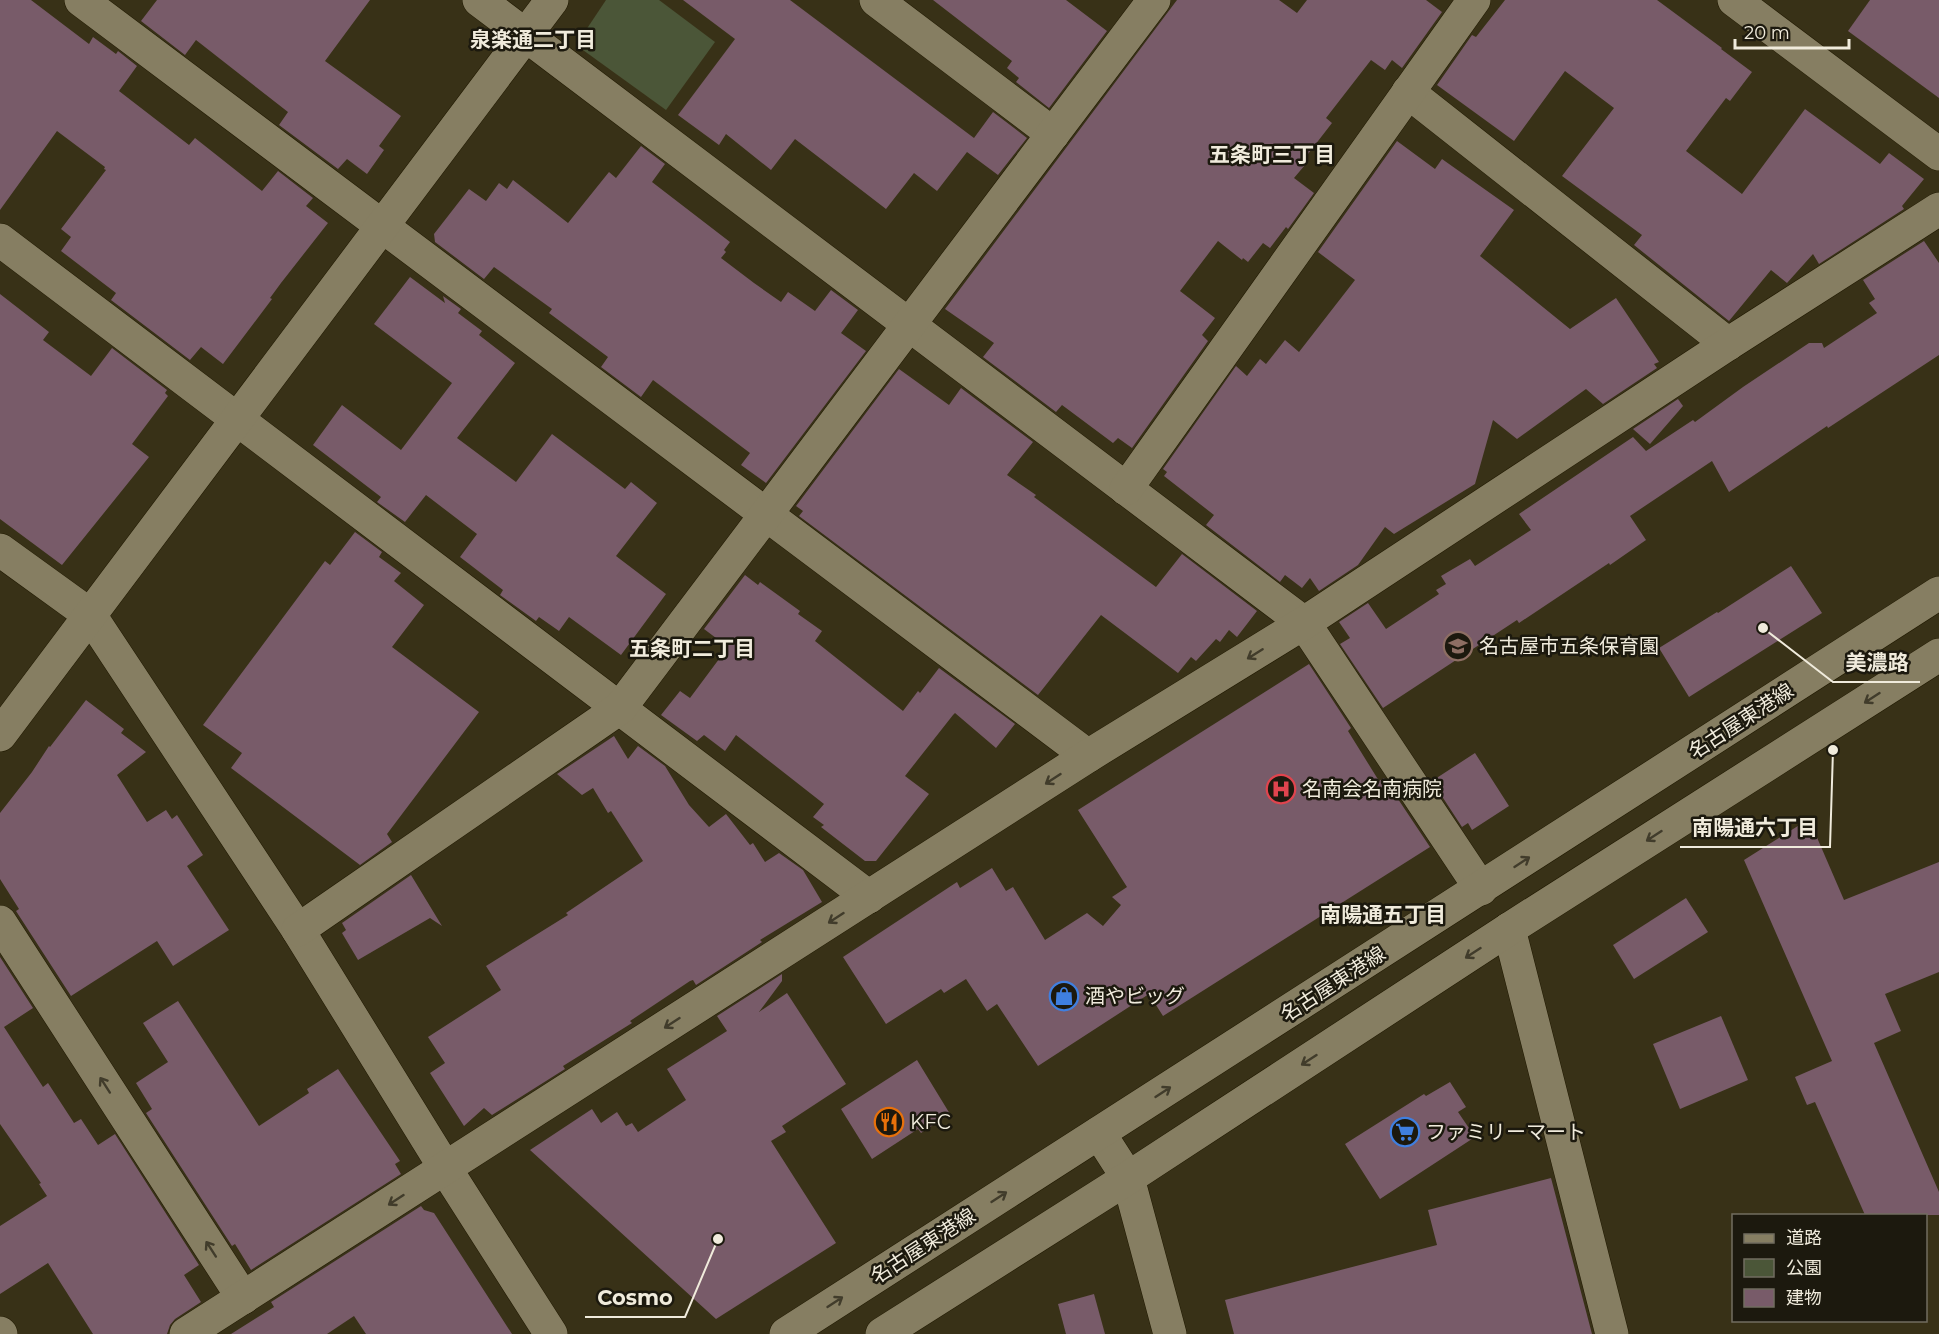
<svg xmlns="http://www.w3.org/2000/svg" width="1939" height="1334" font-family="Montserrat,'Noto Sans JP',sans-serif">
<rect width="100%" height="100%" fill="#383117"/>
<path fill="#4b5638" d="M606,0H659L715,42L666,110L576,45Z"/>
<g fill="#785b69">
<path d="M0,0H31L89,44L93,37L116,54L118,51L137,66L119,91L189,145L195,138L262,191L278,171L313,198L306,206L328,223L281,283L270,298L272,299L223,364L201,347L190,360L111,300L116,293L61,251L71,237L61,229L106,170L104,169L105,167L57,131L0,210Z"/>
<path d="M157,0H370L325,61L401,116L379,146L384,150L367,174L347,159L338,169L279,125L288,112L196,40L185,55L141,21Z"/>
<path d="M683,0H790L974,138L993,112L1027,138L998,175L967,152L937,191L914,173L886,209L795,139L771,170L726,134L719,145L678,115L735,39Z"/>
<path d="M933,0H1066L1107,31L1049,108L1016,82L1019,78L1007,68L1012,61Z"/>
<path d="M1177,0H1279L1297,13L1307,0H1426L1442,12L1402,68L1392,60L1385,70L1371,60L1326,118L1332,123L1301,163L1305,165L1294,178L1314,193L1288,229L1286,227L1270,248L1263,243L1248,262L1243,258L1242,260L1218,241L1180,291L1215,318L1202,335L1208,341L1132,448L1118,438L1113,443L1062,405L1056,412L983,357L994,343L945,309Z"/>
<path d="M1505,0H1657L1722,48L1721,49L1752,72L1730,101L1726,98L1686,151L1742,194L1805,109L1880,164L1889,153L1924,179L1902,206L1904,209L1819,264L1813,254L1787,283L1771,270L1729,321L1634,245L1642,235L1562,176L1614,108L1565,71L1514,141L1437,85L1472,35L1476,37Z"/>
<path d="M1870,0H1939V98L1848,31Z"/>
<path d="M1397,141L1435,169L1442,159L1514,210L1480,256L1570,329L1616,298L1659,362L1654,364L1657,368L1603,404L1586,389L1517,439L1493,420L1475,484L1394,534L1385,527L1358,565L1319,591L1310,578L1302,588L1285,575L1280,582L1206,525L1214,515L1164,476L1167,472L1163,469L1236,366L1247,376L1260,359L1266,364L1285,340L1299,352L1355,280L1318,252Z"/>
<path d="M641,146L665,164L652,182L730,242L724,250L726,252L721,258L754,283L781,302L788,292L815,311L831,290L858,310L841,333L866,351L766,483L741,465L750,453L653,380L641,397L601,367L608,357L549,313L552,309L494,267L484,279L435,242L434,234L469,189L486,201L499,183L507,189L513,180L568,223L609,172L616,178Z"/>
<path d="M1924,241L1939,263V355L1828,428L1827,426L1729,492L1712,461L1630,516L1646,540L1610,565L1609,563L1519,623L1517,620L1383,708L1340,644L1350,638L1339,622L1368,603L1386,629L1439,594L1436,590L1446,584L1441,576L1470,559L1475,566L1531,530L1519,514L1633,437L1646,451L1693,420L1695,422L1743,387L1809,343H1822L1824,348L1877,313L1869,303L1875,299L1863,280Z"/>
<path d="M410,277L445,303L443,296L461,309L458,313L482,331L479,335L515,363L457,438L516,482L552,434L625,489L631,482L657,503L616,556L666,594L621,655L569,617L559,631L539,617L536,621L500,595L503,590L460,557L477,534L426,495L405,522L377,502L381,497L313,445L342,405L401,450L452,383L374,324Z"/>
<path d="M0,294L49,332L43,340L91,376L112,348L167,390L165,393L168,396L132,444L149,457L62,565L0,519Z"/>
<path d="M899,369L949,405L961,388L1033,442L1007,475L1036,495L1034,497L1156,587L1182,554L1257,611L1237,637L1229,630L1220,642L1216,639L1196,661L1191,657L1178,673L1101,615L1038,695L799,516L803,511L796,506Z"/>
<path d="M1678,399L1683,406L1650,444L1633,429Z"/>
<path d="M355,532L382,552L379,557L401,573L394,581L424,605L392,647L479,712L387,834L392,842L360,865L231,768L242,753L203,725L325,561L330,565Z"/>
<path d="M1791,566L1822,613L1689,697L1659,648L1717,612L1718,613Z"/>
<path d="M745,575L758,585L760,582L800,611L798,614L822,631L815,641L903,711L918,691L920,693L939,668L1015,724L996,748L955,713L953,715L905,776L929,794L876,861H865L821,827L824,825L813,817L824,804L736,735L725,751L704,735L697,741L661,715L680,691L690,698L728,647L704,629Z"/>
<path d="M1309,664L1351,728L1348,731L1379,781L1384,778L1430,847L1163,1016L1149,994L1038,1066L997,1004L987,1011L966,979L944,993L941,989L886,1024L843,957L957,882L960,888L992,868L1006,891L1013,887L1045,940L1087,913L1103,926L1121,905L1112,897L1127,887L1078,810Z"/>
<path d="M86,700L124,729L121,733L146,752L117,775L147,822L166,810L172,819L177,815L203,855L187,866L229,930L173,966L157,941L71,996L16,911L19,909L0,879V813L32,772L49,746L50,747Z"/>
<path d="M614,736L628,759L638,746L665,766L689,805L709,827L726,814L750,845L753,843L765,862L779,853L803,870L822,902L760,940L762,942L696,985L693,980L690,981L630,1021L632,1023L563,1066L565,1069L492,1115L484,1108L464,1126L430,1073L445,1063L428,1037L501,990L486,966L568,915L566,913L643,861L611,811L608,813L593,788L582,795L557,774Z"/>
<path d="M1475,753L1509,806L1472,830L1468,823L1462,827L1432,781Z"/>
<path d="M1809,819L1844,900L1939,862V972L1885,994L1901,1031L1874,1043L1939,1192V1215H1865L1815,1102L1807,1105L1795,1077L1832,1061L1744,860Z"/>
<path d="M411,875L442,926L430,918L358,960L342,933L346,930L342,923Z"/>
<path d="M1686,898L1708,932L1634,979L1613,945Z"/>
<path d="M0,957L33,1008L4,1027L43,1087L48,1083L74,1123L81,1119L98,1145L115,1134L199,1265L184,1275L201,1302L175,1319L170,1325L167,1334H93L48,1263L0,1294V1226L47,1196L39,1184L41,1183L0,1124Z"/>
<path d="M782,974V981L759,1012L787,993L846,1084L782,1126L786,1132L771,1141L836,1243L716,1319L530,1150L592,1109L601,1123L617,1112L626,1126L632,1123L638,1132L686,1100L667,1069L727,1031L717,1016Z"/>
<path d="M178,1001L259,1126L309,1093L307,1089L338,1069L400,1161L395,1164L401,1174L251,1270L235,1244L232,1246L146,1113L152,1109L136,1083L168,1062L143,1023Z"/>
<path d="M1721,1016L1748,1080L1680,1109L1653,1044Z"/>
<path d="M917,1060L950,1114L921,1133L918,1129L872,1159L841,1109Z"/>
<path d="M1450,1082L1466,1107L1458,1112L1475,1137L1380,1199L1345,1144L1424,1094L1426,1096Z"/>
<path d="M1551,1178L1592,1334H1234L1225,1300L1437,1245L1428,1210Z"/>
<path d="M421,1206L424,1210L434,1213L512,1334H366L354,1316L327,1334H231L274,1307L271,1302Z"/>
<path d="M1094,1294L1105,1334H1066L1058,1304Z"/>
</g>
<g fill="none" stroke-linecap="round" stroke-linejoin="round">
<g stroke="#201901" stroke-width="34">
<g id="minor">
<path d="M81,0L1088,756"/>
<path d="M479,0L1304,623L1481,889"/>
<path d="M876,0L1053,134"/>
<path d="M1408,92L1728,344"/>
<path d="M0,240L869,897"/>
<path d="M1126,489L1474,0"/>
<path d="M90,615L298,930L445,1168L551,1334"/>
<path d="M0,922L243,1298"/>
<path d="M1509,929L1612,1334"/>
<path d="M298,930L620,708L1154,0"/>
<path d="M0,1333L1,1334"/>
<path d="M186,1334L1088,756L1304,623L1728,344L1939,209"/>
</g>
</g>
<g stroke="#201901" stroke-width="34">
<g id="tertiary">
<path d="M1734,0L1939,154"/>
<path d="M0,550L90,615"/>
<path d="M0,735L552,0"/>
<path d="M1099,1133L1128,1178L1170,1334"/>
</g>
</g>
<g stroke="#201901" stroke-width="34">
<g id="secondary">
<path d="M786,1334L1939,593"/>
<path d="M882,1334L1128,1178L1509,929L1939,655"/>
</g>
</g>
<use href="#minor" stroke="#867e62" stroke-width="33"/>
<use href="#tertiary" stroke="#867e62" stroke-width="33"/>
<use href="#secondary" stroke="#867e62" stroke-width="33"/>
</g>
<defs><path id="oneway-shaft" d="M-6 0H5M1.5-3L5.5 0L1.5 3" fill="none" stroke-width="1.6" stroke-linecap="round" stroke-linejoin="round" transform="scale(1.5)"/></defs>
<g stroke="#413c2b">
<use href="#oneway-shaft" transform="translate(1255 654) rotate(148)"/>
<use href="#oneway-shaft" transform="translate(1872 698) rotate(147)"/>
<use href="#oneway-shaft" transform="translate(1053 779) rotate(147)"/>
<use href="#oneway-shaft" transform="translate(1654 836) rotate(147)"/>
<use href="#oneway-shaft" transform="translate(1522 862) rotate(-33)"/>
<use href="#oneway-shaft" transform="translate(836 918) rotate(147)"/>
<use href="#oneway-shaft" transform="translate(1473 953) rotate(147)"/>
<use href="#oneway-shaft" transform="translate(672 1023) rotate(147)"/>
<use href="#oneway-shaft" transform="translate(1309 1060) rotate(147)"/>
<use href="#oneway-shaft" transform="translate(105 1085) rotate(-123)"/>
<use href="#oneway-shaft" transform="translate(1163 1092) rotate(-33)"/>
<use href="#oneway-shaft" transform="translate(999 1197) rotate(-33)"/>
<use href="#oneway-shaft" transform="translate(396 1200) rotate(147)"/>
<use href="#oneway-shaft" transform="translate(211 1249) rotate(-123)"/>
<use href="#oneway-shaft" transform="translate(835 1302) rotate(-33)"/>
</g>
<defs>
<g id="school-ring" transform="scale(1.5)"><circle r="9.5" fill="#1c190e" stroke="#8d6e63" stroke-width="1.5"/><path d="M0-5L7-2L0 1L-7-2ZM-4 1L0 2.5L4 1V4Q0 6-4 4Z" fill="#8d6e63"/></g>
<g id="hospital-ring" transform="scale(1.5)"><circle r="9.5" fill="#1c190e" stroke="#e0444e" stroke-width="1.5"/><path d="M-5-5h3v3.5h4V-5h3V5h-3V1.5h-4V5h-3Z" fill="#e0444e"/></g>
<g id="shop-ring" transform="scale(1.5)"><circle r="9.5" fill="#1c190e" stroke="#3f7fe0" stroke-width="1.5"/><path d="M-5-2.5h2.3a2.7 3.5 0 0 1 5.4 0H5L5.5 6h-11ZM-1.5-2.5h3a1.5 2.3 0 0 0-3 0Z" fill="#3f7fe0"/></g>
<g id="restaurant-ring" transform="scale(1.5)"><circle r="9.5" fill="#1c190e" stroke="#e8710a" stroke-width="1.5"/><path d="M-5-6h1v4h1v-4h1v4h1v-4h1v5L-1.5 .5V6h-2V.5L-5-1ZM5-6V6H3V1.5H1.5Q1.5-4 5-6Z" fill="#e8710a"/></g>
<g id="supermarket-ring" transform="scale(1.5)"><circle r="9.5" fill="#1c190e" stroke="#3f7fe0" stroke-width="1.5"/><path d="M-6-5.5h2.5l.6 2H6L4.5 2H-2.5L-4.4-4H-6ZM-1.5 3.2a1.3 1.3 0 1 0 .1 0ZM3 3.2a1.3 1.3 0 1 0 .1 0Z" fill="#3f7fe0"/></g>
</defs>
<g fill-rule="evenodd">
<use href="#school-ring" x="1458" y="646"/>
<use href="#hospital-ring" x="1281" y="789"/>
<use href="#shop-ring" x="1064" y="996"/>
<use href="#restaurant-ring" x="889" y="1122"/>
<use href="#supermarket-ring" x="1405" y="1132"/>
</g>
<g text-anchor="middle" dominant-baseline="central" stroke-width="5" stroke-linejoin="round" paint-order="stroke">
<g font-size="20" fill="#f0ebdc" stroke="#1c190e" text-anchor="start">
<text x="1479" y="646">名古屋市五条保育園</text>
<text x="1302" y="789">名南会名南病院</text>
<text x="1085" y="996">酒やビッグ</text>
<text x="910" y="1122">KFC</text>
<text x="1426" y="1132">ファミリーマート</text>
</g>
<g font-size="20" fill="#f0ebdc" stroke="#1c190e">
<text transform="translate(1741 721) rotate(-33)">名古屋東港線</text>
<text transform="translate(1333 984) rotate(-33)">名古屋東港線</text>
<text transform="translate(923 1246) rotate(-33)">名古屋東港線</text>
</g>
<g font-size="21" font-weight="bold" fill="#f0ebdc" stroke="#1c190e">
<text x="533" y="39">泉楽通二丁目</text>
<text x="1272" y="154">五条町三丁目</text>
<text x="692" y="648">五条町二丁目</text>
<text x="1383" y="914">南陽通五丁目</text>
</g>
</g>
<path fill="none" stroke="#f0ebdc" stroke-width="2" d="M1763 628L1833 682H1920M1833 750L1830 847H1680M718 1239L685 1317H585"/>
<g fill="#f0ebdc" stroke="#1c190e" stroke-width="2">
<circle cx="1763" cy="628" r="6"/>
<circle cx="1833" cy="750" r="6"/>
<circle cx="718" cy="1239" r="6"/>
</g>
<g font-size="21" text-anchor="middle" font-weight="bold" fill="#f0ebdc" stroke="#1c190e" stroke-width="5" stroke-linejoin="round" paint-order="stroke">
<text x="1877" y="670">美濃路</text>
<text x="1755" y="835">南陽通六丁目</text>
<text x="635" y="1305">Cosmo</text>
</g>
<rect x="1732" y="1214" width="195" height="108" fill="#1c190e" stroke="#716d60" stroke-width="1.5"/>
<rect x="1744" y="1234" width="30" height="9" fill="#867e62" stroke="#716d60" stroke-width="1.5"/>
<text x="1786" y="1244" font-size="18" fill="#f0ebdc">道路</text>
<rect x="1744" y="1259" width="30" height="18" fill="#4b5638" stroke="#716d60" stroke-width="1.5"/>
<text x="1786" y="1274" font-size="18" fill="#f0ebdc">公園</text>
<rect x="1744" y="1289" width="30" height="18" fill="#785b69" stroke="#716d60" stroke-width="1.5"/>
<text x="1786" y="1304" font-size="18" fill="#f0ebdc">建物</text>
<path d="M1735 39v9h114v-9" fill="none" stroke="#f0ebdc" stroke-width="3"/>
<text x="1744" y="39" font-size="18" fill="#f0ebdc" stroke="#1c190e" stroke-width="4.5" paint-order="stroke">20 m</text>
</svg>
